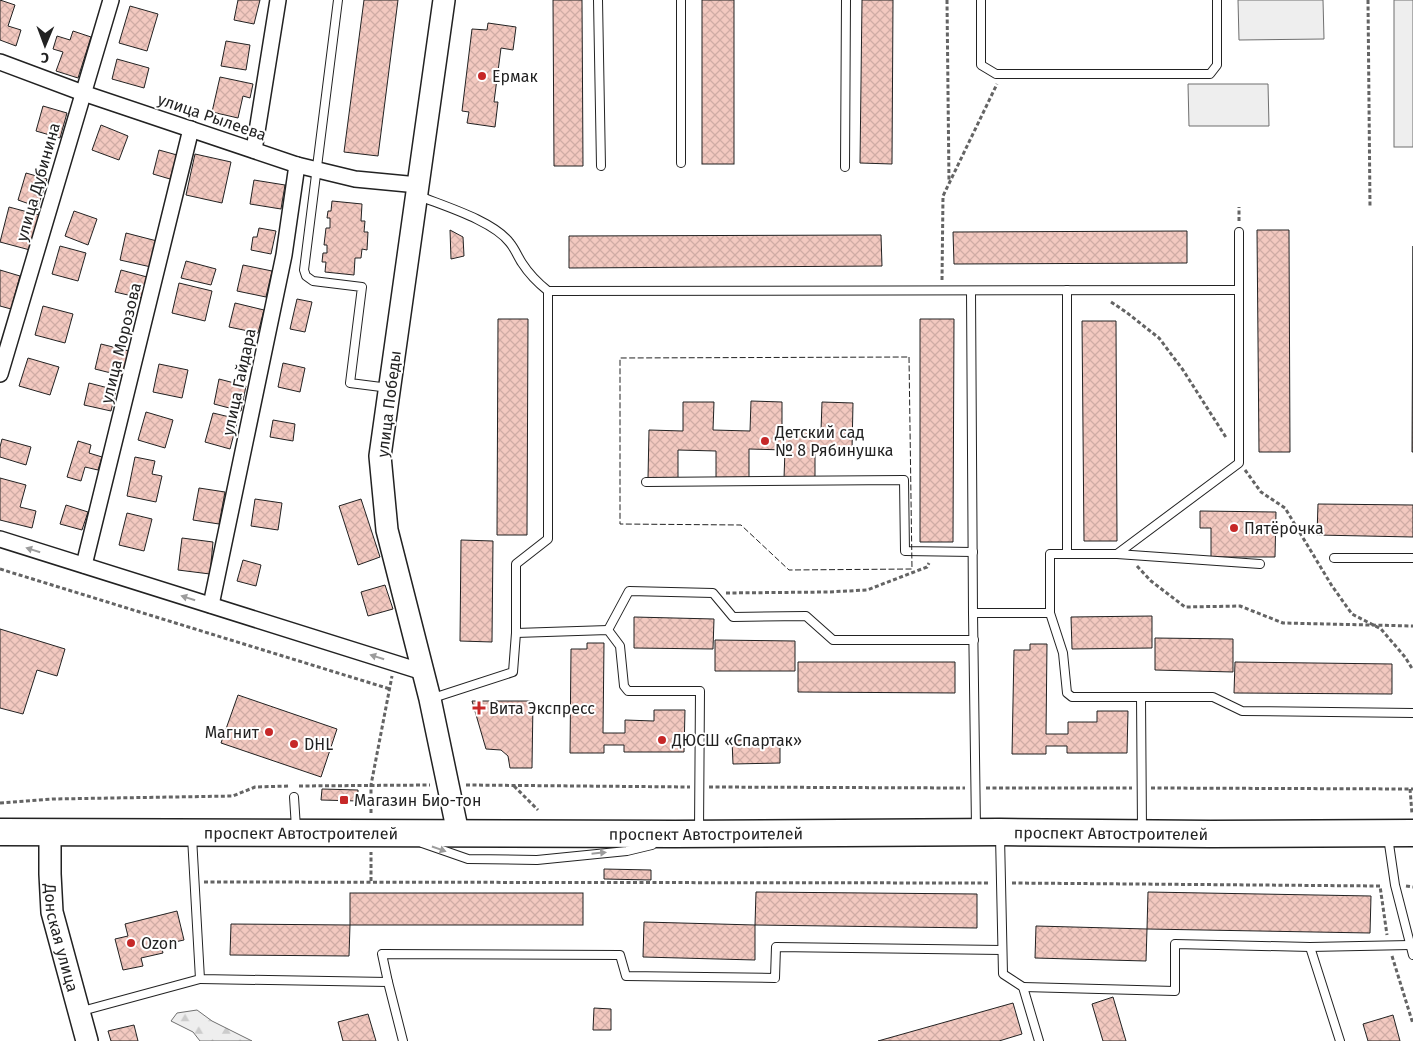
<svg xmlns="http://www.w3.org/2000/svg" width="1413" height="1041" font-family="'Fira Sans',sans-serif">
<defs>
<pattern id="forest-firs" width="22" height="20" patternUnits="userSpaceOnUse" patternTransform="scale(1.25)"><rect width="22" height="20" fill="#eee"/><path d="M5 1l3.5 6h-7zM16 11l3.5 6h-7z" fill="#ccc"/></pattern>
<pattern id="building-cross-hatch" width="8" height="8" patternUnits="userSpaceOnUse" patternTransform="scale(1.25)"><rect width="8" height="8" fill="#f3c9c0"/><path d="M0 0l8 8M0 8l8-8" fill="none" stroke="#d0aca5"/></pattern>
</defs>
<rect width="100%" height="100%" fill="#fff"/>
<g fill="#eee" stroke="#6f6f6f">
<path d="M1238,0H1323L1324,39L1239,40Z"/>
<rect x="1394" y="0" width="19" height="147"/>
<path d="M1188,84H1268L1269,126H1189Z"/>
</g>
<path fill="url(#forest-firs)" stroke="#6f6f6f" d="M197,1010L212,1021L252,1041H200L193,1032L171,1021L177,1013Z"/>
<g fill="url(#building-cross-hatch)" stroke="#222">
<path d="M0,0L15,5L8,26L21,30L16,46L0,40Z"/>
<path d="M238,0H260L254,24L234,20Z"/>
<path d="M364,0H398L378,156L344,152Z"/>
<path d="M553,0H582L583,166H554Z"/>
<rect x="702" y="0" width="32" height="164"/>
<path d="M862,0H893L892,164L860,163Z"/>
<path d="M130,6L158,14L147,51L119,43Z"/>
<path d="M488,23L516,27L513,50L501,48L494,102H498L495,127L467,123L469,112L462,111L472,29L487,30Z"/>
<path d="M73,31L91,37L78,78L56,71L63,52L53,49L57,36L70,40Z"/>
<path d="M226,41L250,45L246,70L221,66Z"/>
<path d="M117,59L149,68L144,88L112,79Z"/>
<path d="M220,77L253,84L250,98L243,96L238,118L212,112Z"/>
<path d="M43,106L67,113L60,138L36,131Z"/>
<path d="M101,125L128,136L119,160L92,150Z"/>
<path d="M159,150L177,155L170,179L153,174Z"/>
<path d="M195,154L231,162L222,203L186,195Z"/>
<path d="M26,173L47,179L38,207L18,200Z"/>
<path d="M254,180L285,185L281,209L250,204Z"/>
<path d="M332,201L362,204L361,221H365L364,232H368L367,250L362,249L361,258H355L354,275L325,272L326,262H322L323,253H327V245H324L326,228H330V218H327L328,211H331Z"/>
<path d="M9,207L39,215L30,250L0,242Z"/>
<path d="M74,211L97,219L88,245L65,236Z"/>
<path d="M259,228L276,231L271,254L251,250L253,237H257Z"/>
<path d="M450,230L463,237L464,256L451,259Z"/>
<path d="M1257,230H1289L1290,452H1259Z"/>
<path d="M1187,231V263L954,264L953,232Z"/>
<path d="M126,233L157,241L151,267L120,260Z"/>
<path d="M881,235L882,266L569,268V236Z"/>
<path d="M60,246L86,253L78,281L52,274Z"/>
<path d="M1413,246V452H1412Z"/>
<path d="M186,261L216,269L211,285L181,278Z"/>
<path d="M243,265L272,271L266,297L237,291Z"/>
<path d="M0,270L20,276L11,309L0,306Z"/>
<path d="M121,270L147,277L141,298L115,292Z"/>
<path d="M179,283L212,291L205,321L172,313Z"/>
<path d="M297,299L312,302L305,332L290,329Z"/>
<path d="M235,303L264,310L258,333L229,327Z"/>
<path d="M43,306L73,314L65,343L35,335Z"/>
<path d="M498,319H528L527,535H497Z"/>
<path d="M920,319H954L953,542H920Z"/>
<path d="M1082,321H1116L1117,541H1084Z"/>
<path d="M101,344L129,351L123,376L95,369Z"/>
<path d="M28,358L59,367L50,395L19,386Z"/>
<path d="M283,363L305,368L300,392L278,387Z"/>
<path d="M159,364L188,370L182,398L153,392Z"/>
<path d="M219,379L246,386L241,411L214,404Z"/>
<path d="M89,383L116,390L111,411L84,405Z"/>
<path d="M751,401L782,402V430L821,431L822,402L853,403L852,450H815V479L784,478L785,450L749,449V478H716V451L678,450V478H648L649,430L683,431V402H714L713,430L750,431Z"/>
<path d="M146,412L173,420L165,448L138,440Z"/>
<path d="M213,413L238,419L230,449L205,442Z"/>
<path d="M273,420L295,424L293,441L270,437Z"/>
<path d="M2,439L31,447L26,465L0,457V447Z"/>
<path d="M78,441L91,445L89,453L102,457L98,470L85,467L81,481L67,477Z"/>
<path d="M135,457L155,461L152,474L162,476L156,502L127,496Z"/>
<path d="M0,478L26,485L20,507L36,511L32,528L0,520Z"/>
<path d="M199,488L225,492L219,524L193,520Z"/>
<path d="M255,499L282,503L278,530L251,526Z"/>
<path d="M361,499L380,557L358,565L339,506Z"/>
<path d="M1318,504L1413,505V537L1317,535Z"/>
<path d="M66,505L88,512L82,530L60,524Z"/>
<path d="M1200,511L1276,512L1275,557H1211V528H1200Z"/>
<path d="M127,513L152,519L144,551L119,545Z"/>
<path d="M182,538L213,542L210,574L178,570Z"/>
<path d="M461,540L493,541L492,642L460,641Z"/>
<path d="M243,560L261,565L256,586L237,581Z"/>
<path d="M385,585L393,609L368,616L361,592Z"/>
<path d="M1152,616V648L1072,649L1071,617Z"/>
<path d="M634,617L714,619L713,649L634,648Z"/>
<path d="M0,629L65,649L57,676L37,670L23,714L0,708Z"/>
<path d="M1155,638L1233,639V672L1155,670Z"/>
<path d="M715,640L795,641V671H715Z"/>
<path d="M587,643H604L603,733H625V720L654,721V710H685L684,752H624V745H604V753H570L571,649H587Z"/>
<path d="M1030,644H1047L1046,734H1068V722H1097V711H1128L1127,753H1067V746H1046V754H1012L1014,650H1030Z"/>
<path d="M798,662H955V693L798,692Z"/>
<path d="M1235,662L1392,664V694L1234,693Z"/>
<path d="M238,695L337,729L321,777L221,743Z"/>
<path d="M472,701H533L532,768H510L508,756L501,750L486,749Z"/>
<path d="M732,740H780V763L733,764Z"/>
<path d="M322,789L358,790V801L321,800Z"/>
<path d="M604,869L651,870V880L604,879Z"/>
<path d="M756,892L977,894V928L755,925Z"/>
<path d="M1148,892L1371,896L1370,933L1147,929Z"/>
<rect x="350" y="893" width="233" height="32"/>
<path d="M177,911L184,940L161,945L163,953L141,958L143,966L123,970L115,939L128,936L125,924Z"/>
<path d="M644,922L755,925V960L643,957Z"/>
<path d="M231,924L350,925L349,956L230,955Z"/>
<path d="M1036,926L1147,929L1146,961L1035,958Z"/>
<path d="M1113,997L1126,1041H1103L1092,1004Z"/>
<path d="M1013,1003L1022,1034L999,1041H878Z"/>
<path d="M594,1008L611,1009V1030H593Z"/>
<path d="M368,1014L376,1041H343L338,1022Z"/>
<path d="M1393,1015L1400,1041H1368L1363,1024Z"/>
<path d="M134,1025L138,1041H111L108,1031Z"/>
</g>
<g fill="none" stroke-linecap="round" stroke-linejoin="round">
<g stroke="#222" stroke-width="10">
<g id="lane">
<path d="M338,0L304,270L306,276L313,281L362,287L350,383L389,388"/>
<path d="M598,0L601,166"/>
<path d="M681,0V163"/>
<path d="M981,0V65L996,74H1210L1217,65V0"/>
<path d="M845,167L846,0"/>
<path d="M419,196C444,206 494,221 510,243C515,249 518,257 522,263C529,274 538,283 548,291"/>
<path d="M1067,290V554"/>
<path d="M971,291L973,613"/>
<path d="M646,482L904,480L905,551L973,552"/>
<path d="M1117,554L1260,564"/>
<path d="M1334,558H1413"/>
<path d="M1050,613V554H1117L1239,463V232"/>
<path d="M608,630L629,591L713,593L733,617L806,616L833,640H974"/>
<path d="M516,633L608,630L620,646L624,686L628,691H700L699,831"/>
<path d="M1141,697H1213L1242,711L1413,713"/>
<path d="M430,699L513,672L516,633V564L548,539V291L1239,290"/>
<path d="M294,797L296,828"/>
<path d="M976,828L973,613H1050L1063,653L1067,693L1072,697H1141L1142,829"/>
<path d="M1000,836L1003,974L1023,987L1039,1041"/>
<path d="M192,837L200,979L388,982L403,1041"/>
<path d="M1388,837L1395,885L1413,955"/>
<path d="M422,843L468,859L537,860L627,851L652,845"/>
<path d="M1310,947L1340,1041"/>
<path d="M388,982L382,954L620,955L626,976L775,978L776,947L1002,950"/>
<path d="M1023,987L1175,991V944L1310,947L1410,945"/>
<path d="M82,1011L200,979"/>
</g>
</g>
<g stroke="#222" stroke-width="18">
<g id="street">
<path d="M0,62L83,93L297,165L355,179L418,185"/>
<path d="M254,150L278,0"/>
<path d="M0,374L111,0"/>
<path d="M0,539L423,672"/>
<path d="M84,565L191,129"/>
<path d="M211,605L284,255L297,165"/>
</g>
</g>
<g stroke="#222" stroke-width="24">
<g id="secondary">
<path d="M444,0L380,456L387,530L430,699L458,833"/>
<path id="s1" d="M50,833V874L52,912L87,1041"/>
</g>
</g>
<g stroke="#222" stroke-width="29">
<g id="highway">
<path id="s2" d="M0,832L675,834L1000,832L1210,834L1413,833"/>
</g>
</g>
<g stroke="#646464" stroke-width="3" stroke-dasharray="4 2.5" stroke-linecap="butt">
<path d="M947,0L949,182"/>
<path d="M1368,0L1370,207"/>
<path d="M1239,221V207"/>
<path d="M942,280L943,196L997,84"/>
<path d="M1111,302L1126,312L1159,338L1183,370L1227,439"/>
<path d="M1245,470L1261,492L1285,508L1332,586L1352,614L1381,629L1405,657L1413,670"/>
<path d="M1137,566L1151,581L1185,607L1240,606L1283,623L1413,626"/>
<path d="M0,569L390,689"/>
<path d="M726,593L828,592L867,590L927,567L929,563"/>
<path d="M466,785L690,787"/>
<path d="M299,786L430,785"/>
<path d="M514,786L538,810"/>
<path d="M709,787L965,788"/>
<path d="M986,788H1132"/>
<path d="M1151,788L1413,789"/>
<path d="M1410,789L1412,814"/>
<path d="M0,803L53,799L233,796L255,787L290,786"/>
<path d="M371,813V785L392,676"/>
<path d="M371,881V852"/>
<path d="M204,882L990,883"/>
<path d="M1012,883L1380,886L1387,935"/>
<path d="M1406,886L1413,887"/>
<path d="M1392,956L1413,1024"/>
</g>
<use href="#lane" stroke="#fff" stroke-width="8"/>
<use href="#street" stroke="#fff" stroke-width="15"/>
<use href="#secondary" stroke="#fff" stroke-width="21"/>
<use href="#highway" stroke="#fff" stroke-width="26"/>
<path stroke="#222" stroke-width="1" stroke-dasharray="6 2.5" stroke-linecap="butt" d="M909,357L912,569L789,570L741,525L620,524V358Z"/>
</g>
<defs><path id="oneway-solid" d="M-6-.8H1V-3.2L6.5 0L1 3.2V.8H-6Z" transform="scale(1.25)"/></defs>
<g fill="#9c9c9c">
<use href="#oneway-solid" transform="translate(33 550) rotate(-163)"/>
<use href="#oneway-solid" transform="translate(188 598) rotate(-163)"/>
<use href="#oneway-solid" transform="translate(377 657) rotate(-163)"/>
<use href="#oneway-solid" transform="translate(439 849) rotate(19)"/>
<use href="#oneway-solid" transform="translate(599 853) rotate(-6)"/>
</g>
<g fill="#c62828" stroke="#fff" stroke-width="2">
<circle cx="482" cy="76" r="5"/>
<circle cx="765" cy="441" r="5"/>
<circle cx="1234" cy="528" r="5"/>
<path d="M476.5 700.5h5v5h5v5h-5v5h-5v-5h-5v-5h5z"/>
<circle cx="269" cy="732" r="5"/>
<circle cx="662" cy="740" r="5"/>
<circle cx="294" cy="744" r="5"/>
<rect x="339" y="795" width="10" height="10" rx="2.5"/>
<circle cx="131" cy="943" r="5"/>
</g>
<g text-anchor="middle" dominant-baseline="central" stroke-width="4" stroke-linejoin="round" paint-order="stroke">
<g font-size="16" fill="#222" stroke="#fff" text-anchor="start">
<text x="492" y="76">Ермак</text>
<text x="775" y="432">Детский сад<tspan x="775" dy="18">№ 8 Рябинушка</tspan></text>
<text x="1244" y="528">Пятёрочка</text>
<text x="489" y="708">Вита Экспресс</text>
<text x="259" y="732" text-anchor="end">Магнит</text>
<text x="672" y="740">ДЮСШ «Спартак»</text>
<text x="304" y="744">DHL</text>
<text x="354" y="800">Магазин Био-тон</text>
<text x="141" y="943">Ozon</text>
</g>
<g font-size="16" fill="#222" stroke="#fff">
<text transform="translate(212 117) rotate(19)">улица Рылеева</text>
<text transform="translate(38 182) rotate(-74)">улица Дубинина</text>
<text transform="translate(121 343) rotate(-76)">улица Морозова</text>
<text transform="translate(239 382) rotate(-78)">улица Гайдара</text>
<text transform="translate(389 404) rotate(-83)">улица Победы</text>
<text stroke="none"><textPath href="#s2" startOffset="301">проспект Автостроителей</textPath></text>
<text stroke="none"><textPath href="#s2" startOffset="1111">проспект Автостроителей</textPath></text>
<text stroke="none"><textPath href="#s2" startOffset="706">проспект Автостроителей</textPath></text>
<text stroke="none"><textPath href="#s1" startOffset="106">Донская улица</textPath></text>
</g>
</g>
<g transform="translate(45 45) rotate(181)" stroke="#ffffff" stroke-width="4" paint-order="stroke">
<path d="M0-4L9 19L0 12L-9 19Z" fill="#222222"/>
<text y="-8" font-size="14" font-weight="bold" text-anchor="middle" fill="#222222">С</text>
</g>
</svg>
